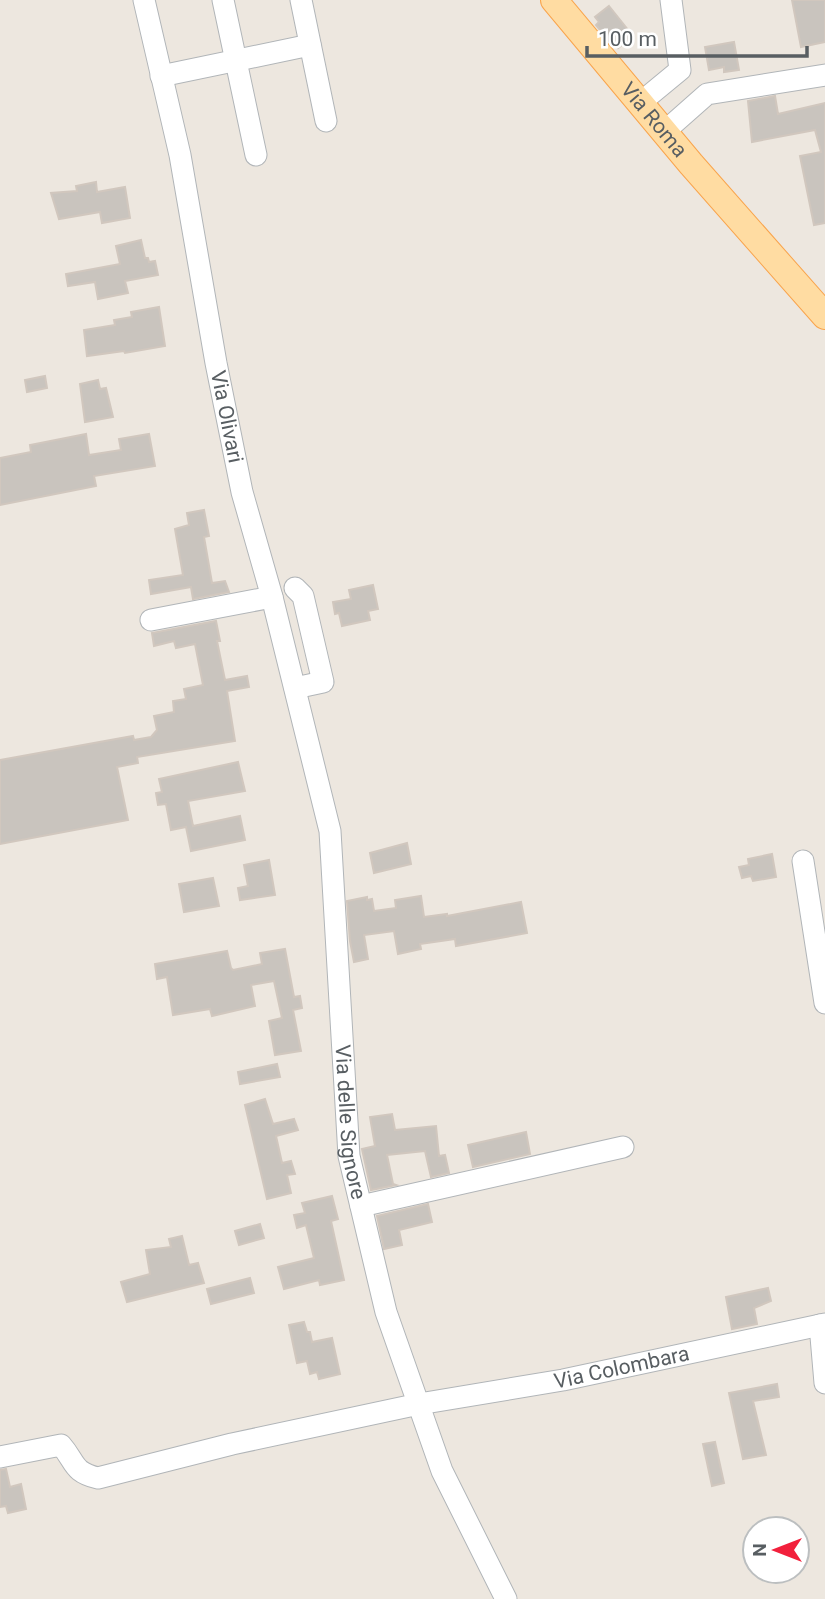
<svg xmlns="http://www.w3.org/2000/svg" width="825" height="1599" font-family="Roboto,sans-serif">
<rect width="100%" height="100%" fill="#ede7df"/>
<g fill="#c9c4be" stroke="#d1c7be" stroke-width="2">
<path d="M792,0H825V42L801,47Z"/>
<path d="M609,6L633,36L618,48L613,42L611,43L596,25L599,22L595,17Z"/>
<path d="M734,42L739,70L724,72V67L709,70L705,47Z"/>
<path d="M775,96L778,114L825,103V223L814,225L800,156L821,152L815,130L752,142L748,101Z"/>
<path d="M96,182L97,192L125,187L130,218L102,223L100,212L59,219L51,193L77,191L76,186Z"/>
<path d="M141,240L145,258H148L149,262L155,261L158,275L125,281L128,293L98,299L95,282L68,286L66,274L120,264L116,246Z"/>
<path d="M159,307L165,346L125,353L124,351L87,356L84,330L115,325L114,320L132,317L131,312Z"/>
<path d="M45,376L47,388L27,392L25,380Z"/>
<path d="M98,380L100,389L106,388L113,417L85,422L80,384Z"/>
<path d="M86,434L89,455L121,450L119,439L149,434L155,466L94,476L96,486L0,505V458L31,452L30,445Z"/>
<path d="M204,510L209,536L204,537L212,583L225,581L229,592L193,599L191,587L151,594L149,580L183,575L175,529L189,525L187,513Z"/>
<path d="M373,585L378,609L368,611L370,620L342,626L339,613L335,614L333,602L351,599L349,590Z"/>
<path d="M216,621L220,641H217L225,680L247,676L249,687L227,691L235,741L137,757L138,763L117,767L128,820L0,844V760L133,736L134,740L151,737L157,730L154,716L174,712L173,701L186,699L184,689L203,685L195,644L176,648L174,641L154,646L152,633Z"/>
<path d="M238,762L245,791L188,801L193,826L240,816L245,840L191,851L186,827L171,830L166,804L158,805L156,793L162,792L159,779Z"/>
<path d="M407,843L411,864L374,873L370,853Z"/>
<path d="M772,854L776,877L753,881L751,876L742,878L739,867L749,865L748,859Z"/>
<path d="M269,860L275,895L240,900L238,888L248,886L244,865Z"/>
<path d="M213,878L219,906L184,912L179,884Z"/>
<path d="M421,896L424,917L447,914V916L521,902L527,933L456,946L455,939L420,944L421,949L398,954L394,931L364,935L368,959L354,962L350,941L347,901L367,897V900L372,899L374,911L396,908L395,900Z"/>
<path d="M285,949L294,997L300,996L302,1008L293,1010L301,1051L275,1055L269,1021L282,1018L274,981L251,985L255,1006L212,1016L210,1009L173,1015L167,977L157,979L155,964L227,951L231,968L233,970L262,964L260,953Z"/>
<path d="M277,1064L280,1077L240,1084L238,1072Z"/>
<path d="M265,1099L273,1124L294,1119L298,1130L276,1136L282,1163L291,1161L295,1174L287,1175L291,1193L267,1199L245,1105Z"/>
<path d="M392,1114L395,1130L436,1126L439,1156L445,1155L449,1173L431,1177L425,1151L387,1155L393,1184L396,1185L371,1190L362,1149L375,1146L370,1117Z"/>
<path d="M526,1132L530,1154L473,1167L468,1145Z"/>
<path d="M332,1196L338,1219L331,1221L344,1280L320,1285L319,1280L284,1289L278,1267L314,1258L306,1225L297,1228L294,1215L305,1213L302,1203Z"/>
<path d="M428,1204L432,1222L399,1230L402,1245L384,1249L377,1216Z"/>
<path d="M260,1224L264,1238L239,1245L235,1231Z"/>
<path d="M182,1236L189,1265L198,1263L204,1283L127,1302L121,1282L150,1274L146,1250L171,1247L169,1239Z"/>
<path d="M250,1278L254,1293L211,1304L207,1289Z"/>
<path d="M768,1288L771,1301L754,1308L757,1324L732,1329L726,1297Z"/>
<path d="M304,1322L307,1332H310L312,1342L332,1338L340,1374L319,1379L317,1372L310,1374L307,1361L297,1363L289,1325Z"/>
<path d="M777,1384L779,1397L753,1401L766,1455L743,1459L729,1393Z"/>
<path d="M715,1442L724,1483L712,1486L703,1444Z"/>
<path d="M6,1469L10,1487L21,1484L26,1509L8,1513L6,1506L0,1507V1470Z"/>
</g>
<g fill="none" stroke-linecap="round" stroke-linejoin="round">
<g stroke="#b1b5b8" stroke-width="23">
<g id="minor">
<path id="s1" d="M144,0L180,155L216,363L242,492L272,597L330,831L349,1156L386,1312L442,1471L506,1599"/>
<path d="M223,0L256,155"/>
<path d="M301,0L326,121"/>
<path d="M161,76L310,45"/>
<path d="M640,103L680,70L671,0"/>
<path d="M664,132L707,94L825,75"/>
<path d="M151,620L272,597"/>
<path d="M295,688L323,682L303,596L295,588"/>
<path d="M803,861L825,1003"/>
<path d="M361,1206L623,1147"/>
<path d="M820,1325L825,1383"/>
<path id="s2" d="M0,1457L61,1445C76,1462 72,1472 98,1478L232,1444L419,1404L563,1380L825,1324"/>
</g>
</g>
<g stroke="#f9a44c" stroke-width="28">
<g id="major">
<path id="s3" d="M554,0L691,164L825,316"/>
</g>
</g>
<use href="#minor" stroke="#fff" stroke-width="21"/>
<use href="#major" stroke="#ffdca2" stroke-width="26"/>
</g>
<g text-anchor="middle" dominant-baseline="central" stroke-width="6" stroke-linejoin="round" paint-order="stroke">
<g font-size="21" fill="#585e62" stroke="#fff">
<text stroke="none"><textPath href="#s3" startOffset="156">Via Roma</textPath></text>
<text stroke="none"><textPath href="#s1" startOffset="425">Via Olivari</textPath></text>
<text stroke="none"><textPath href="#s1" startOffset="1144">Via delle Signore</textPath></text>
<text stroke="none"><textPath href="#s2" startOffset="649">Via Colombara</textPath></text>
</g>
</g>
<g transform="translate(776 1550) rotate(270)"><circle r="33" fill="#ffffff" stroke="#bcbfc0" stroke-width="2"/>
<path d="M0-5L12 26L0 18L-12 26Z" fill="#f2203c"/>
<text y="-10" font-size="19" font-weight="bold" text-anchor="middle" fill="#585e62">N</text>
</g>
<path d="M587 46v10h220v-10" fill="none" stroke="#585e62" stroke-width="3.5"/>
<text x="598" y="46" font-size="21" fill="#585e62" stroke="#ffffff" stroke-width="5" paint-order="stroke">100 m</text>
</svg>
